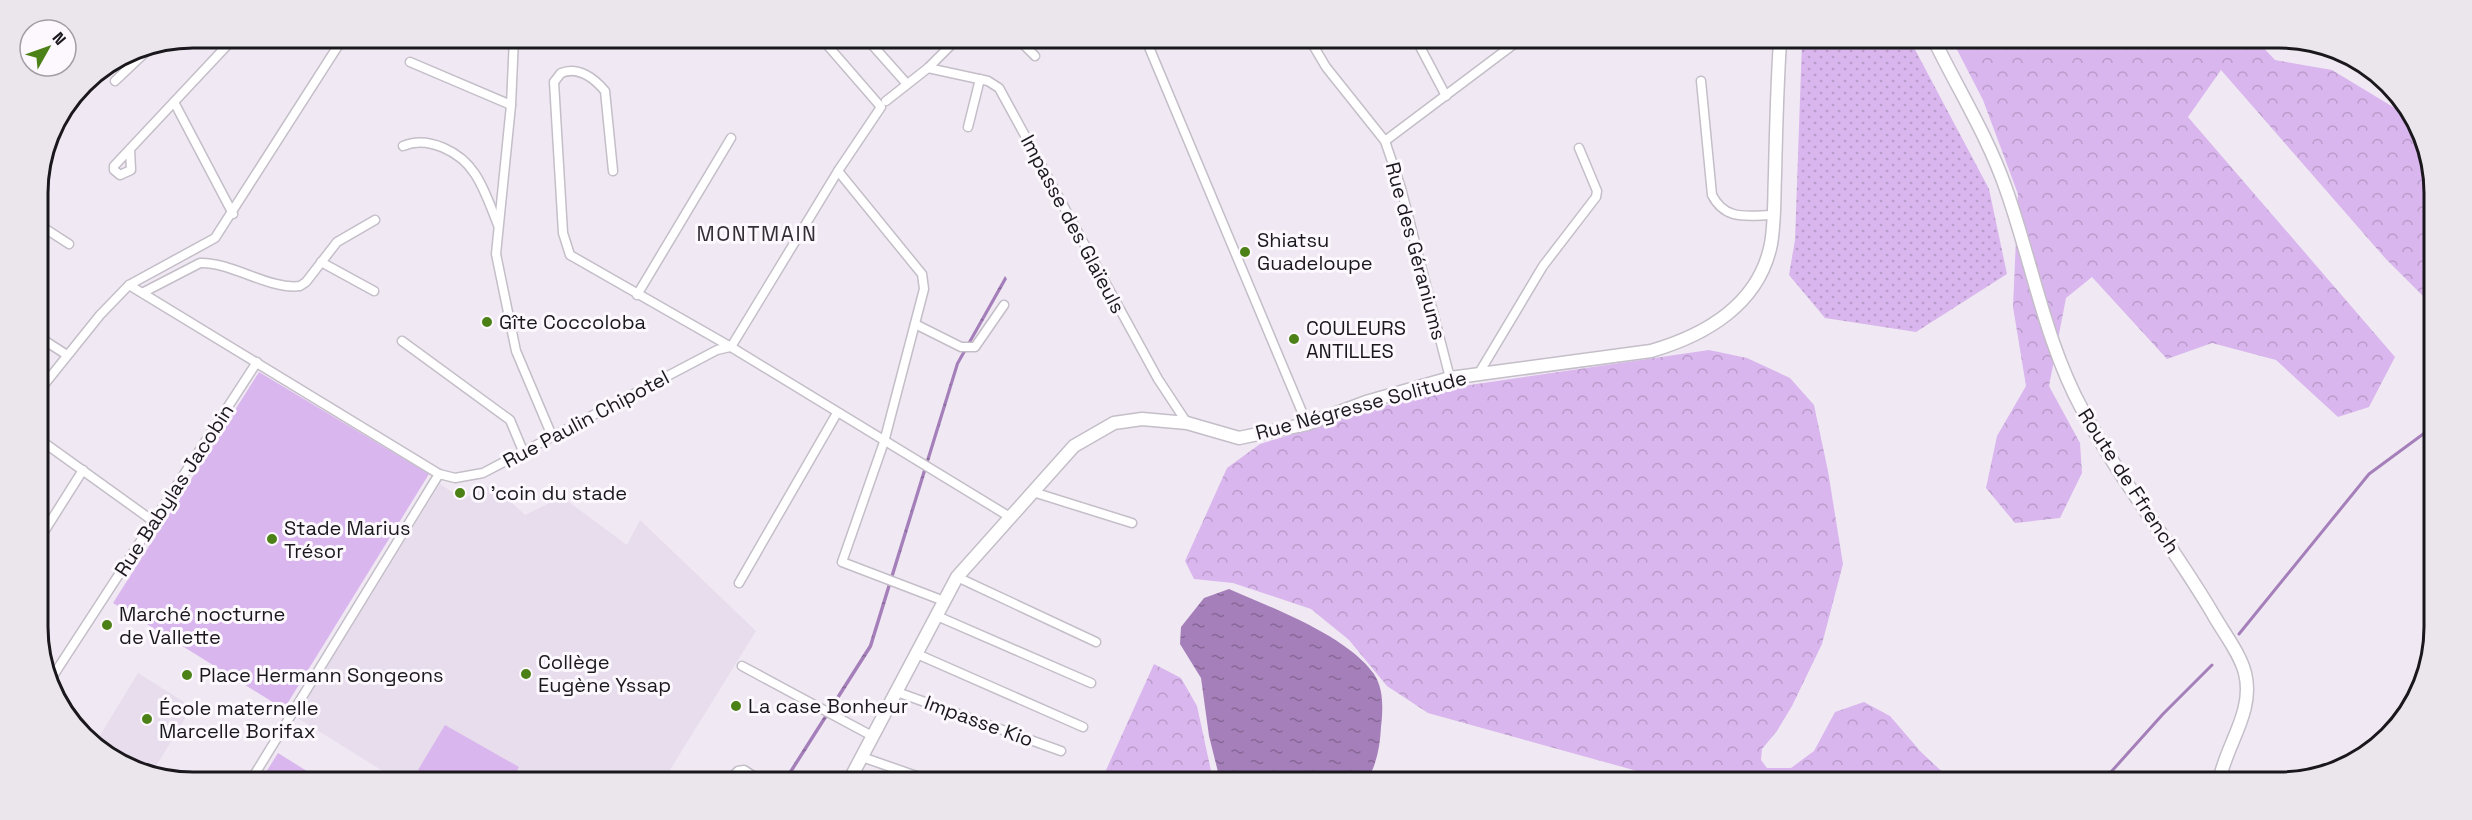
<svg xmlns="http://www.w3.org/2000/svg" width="2472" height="820" font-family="'Space Grotesk',sans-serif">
<defs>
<pattern id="grass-dots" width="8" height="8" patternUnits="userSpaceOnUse" patternTransform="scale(1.5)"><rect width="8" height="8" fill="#d9b6ed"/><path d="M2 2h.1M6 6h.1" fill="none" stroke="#ba9ccb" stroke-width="1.8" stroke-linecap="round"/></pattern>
<pattern id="forest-crowns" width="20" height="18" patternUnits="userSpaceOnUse" patternTransform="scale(1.5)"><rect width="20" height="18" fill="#d9b6ed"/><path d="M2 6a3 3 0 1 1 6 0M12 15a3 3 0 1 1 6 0" fill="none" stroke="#ba9ccb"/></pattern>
<pattern id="water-ripples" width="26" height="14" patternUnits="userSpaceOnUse" patternTransform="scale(1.5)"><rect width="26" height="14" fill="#a57fba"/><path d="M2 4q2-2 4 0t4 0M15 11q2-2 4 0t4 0" fill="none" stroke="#866796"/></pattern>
</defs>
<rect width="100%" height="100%" fill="#f0e9f3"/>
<g fill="#e7dded">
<path d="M440,484L463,499L492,484L525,515L562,497L627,545L640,520L756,631L665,778H394L296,717Z"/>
<path d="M138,673L192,707L150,776L96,742Z"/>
</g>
<path fill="url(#grass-dots)" d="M1802,42H1911L1989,189L2007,274L1916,332L1825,318L1789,275L1795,240Z"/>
<g fill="url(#forest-crowns)">
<path d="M1953,42L2259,43L2275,60L2332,70L2408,116L2432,163L2431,304L2385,258L2221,70L2188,117L2395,357L2369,407L2338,417L2276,360L2212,343L2167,359L2092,277L2066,298L2049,386L2080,443L2082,473L2060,518L2015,523L1986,488L1997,436L2026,386L2013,307L2018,194L1983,100Z"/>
<path d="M1709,350L1747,358L1790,378L1814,405L1828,471L1843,564L1822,644L1792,706L1777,731L1762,749L1761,760L1767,768H1791L1814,751L1835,712L1864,702L1890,716L1921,752L1952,781H1640L1637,771L1428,713L1387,686L1349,640L1311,609L1233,583L1194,579L1185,561L1227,468L1260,444L1436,390Z"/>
<path d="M1154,664L1181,678L1197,706L1213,780L1102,779Z"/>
</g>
<g fill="#d9b6ed">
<path d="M259,372L429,474L284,709L113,603Z"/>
<path d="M445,725L519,767L513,778H431L418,770Z"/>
<path d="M278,753L318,778L263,777Z"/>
</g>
<g fill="url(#water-ripples)">
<path d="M1005,276L1007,279L959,364L872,647L788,779H784L869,645L956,363Z"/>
<path d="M1229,589C1272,608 1346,635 1374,674C1384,689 1383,710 1381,727C1380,746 1377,764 1367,780H1220L1209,736L1201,678L1180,644L1181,627L1204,598Z"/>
</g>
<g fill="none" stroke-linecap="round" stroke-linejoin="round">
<g stroke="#a57fba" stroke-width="3">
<path d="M2239,634L2369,474L2430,429"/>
<path d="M2102,782L2163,714L2212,665"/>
</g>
<g stroke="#c4bec8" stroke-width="11">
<g id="street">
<path d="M514,38L511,105L496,254L516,351L552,436"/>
<path d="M867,39L907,84"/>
<path d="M1019,40L1035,56"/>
<path d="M1146,40L1307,424"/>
<path d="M1310,40L1326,67L1385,141L1401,188L1450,378"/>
<path d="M1417,41L1446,96"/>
<path d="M410,62L511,105"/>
<path d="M928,68L988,81L999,88L1158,379L1187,423"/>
<path d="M115,81L153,45"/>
<path d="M1701,81L1712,195C1726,222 1748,215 1775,215"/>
<path d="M886,101L928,68L957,39"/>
<path d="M174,102L233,214"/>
<path d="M968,127L980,79"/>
<path d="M1385,141L1518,41"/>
<path d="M403,146C428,135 461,152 475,174C485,189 491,208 498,225"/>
<path d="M130,149L131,170L120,175L114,170V166L234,38"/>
<path d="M613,171L605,91C594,78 578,66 561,73L554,82L563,233L570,255L731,347L1010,517"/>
<path d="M838,171L917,268L922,274L924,289L884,442L842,562L944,601"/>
<path d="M38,224L69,244"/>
<path d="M321,262L374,291"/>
<path d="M129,285L439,474L455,478L483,473L717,350L730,347"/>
<path d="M144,292L200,263C232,262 269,290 300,286L306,282L337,242L375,220"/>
<path d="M637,295L731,138"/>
<path d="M915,324L961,347H975L1004,305"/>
<path d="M39,337L67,355"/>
<path d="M402,341L510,420L523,451"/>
<path d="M731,347L838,171L881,107L822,39"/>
<path d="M1479,373L1543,266L1596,197L1597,191L1579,148"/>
<path d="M39,391L100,315L129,285L215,238L343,38"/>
<path d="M39,439L153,521"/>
<path d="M1033,492L1132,523"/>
<path d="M40,538L83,470"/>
<path d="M957,577L1096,642"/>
<path d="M739,583L837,413"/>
<path d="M937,616L1091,683"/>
<path d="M917,654L1083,727"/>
<path d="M742,666L874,737"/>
<path d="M51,679L257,362"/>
<path d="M897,692L1061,751"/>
<path d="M862,757L925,779"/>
<path d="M253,777L439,474"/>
<path d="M731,778L738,771L744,770L758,779"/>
</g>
</g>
<g stroke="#c4bec8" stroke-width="15">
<g id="secondary">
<path d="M1935,42C1959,91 1988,137 2006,189C2032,262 2045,342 2083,411C2121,482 2172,544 2213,614C2223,632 2240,653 2245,673C2255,712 2225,746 2219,782"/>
<path d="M850,779L957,577L1074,446L1114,423L1142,419L1187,423L1239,438L1307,424L1366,402L1450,378L1651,351C1706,335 1759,304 1771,244C1775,221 1774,198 1775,175C1776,130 1777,86 1780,42"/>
</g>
</g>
<use href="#street" stroke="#fff" stroke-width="8"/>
<use href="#secondary" stroke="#fff" stroke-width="12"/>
</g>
<g fill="#4c8117" stroke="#fcf8fe" stroke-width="2">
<circle cx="1245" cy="252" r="6"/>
<circle cx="487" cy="322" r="6"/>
<circle cx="1294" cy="339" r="6"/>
<circle cx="460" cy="493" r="6"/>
<circle cx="272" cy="539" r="6"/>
<circle cx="107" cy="625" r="6"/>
<circle cx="526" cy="674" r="6"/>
<circle cx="187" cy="675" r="6"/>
<circle cx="736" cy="706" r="6"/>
<circle cx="147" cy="719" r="6"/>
</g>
<g text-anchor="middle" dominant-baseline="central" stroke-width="6" stroke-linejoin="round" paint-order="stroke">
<g font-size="20" fill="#1a181c" stroke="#fcf8fe">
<text transform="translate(1073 224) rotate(62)">Impasse des Glaïeuls</text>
<text transform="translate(1416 251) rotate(75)">Rue des Géraniums</text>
<text transform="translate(1361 405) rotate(-15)">Rue Négresse Solitude</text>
<text transform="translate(586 419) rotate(-28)">Rue Paulin Chipotel</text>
<text transform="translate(2129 481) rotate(57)">Route de Ffrench</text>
<text transform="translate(174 490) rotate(-57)">Rue Babylas Jacobin</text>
<text transform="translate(979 721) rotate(20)">Impasse Kio</text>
</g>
<g font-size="20" fill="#1a181c" stroke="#fcf8fe" text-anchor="start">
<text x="1257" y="240">Shiatsu<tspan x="1257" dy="23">Guadeloupe</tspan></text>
<text x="499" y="322">Gîte Coccoloba</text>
<text x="1306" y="328">COULEURS<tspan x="1306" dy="23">ANTILLES</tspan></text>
<text x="472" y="493">O 'coin du stade</text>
<text x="284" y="528">Stade Marius<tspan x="284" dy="23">Trésor</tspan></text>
<text x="119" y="614">Marché nocturne<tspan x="119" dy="23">de Vallette</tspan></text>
<text x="538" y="662">Collège<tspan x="538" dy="23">Eugène Yssap</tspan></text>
<text x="199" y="675">Place Hermann Songeons</text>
<text x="748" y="706">La case Bonheur</text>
<text x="159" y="708">École maternelle<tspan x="159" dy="23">Marcelle Borifax</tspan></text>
</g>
<g font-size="21" letter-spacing="1.5" fill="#342f37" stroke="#fcf8fe">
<text x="757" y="233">MONTMAIN</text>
</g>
</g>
<path d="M0 0H2472V820H0ZM193 48H2279A145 145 0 0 1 2424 193V627A145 145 0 0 1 2279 772H193A145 145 0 0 1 48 627V193A145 145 0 0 1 193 48Z" fill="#eae6ec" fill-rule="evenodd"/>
<path fill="none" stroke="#1a181c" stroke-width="3" d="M193 48H2279A145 145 0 0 1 2424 193V627A145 145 0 0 1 2279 772H193A145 145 0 0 1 48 627V193A145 145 0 0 1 193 48Z"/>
<g transform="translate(48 48) rotate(50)"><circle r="28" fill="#fcf8fe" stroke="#a29ea4" stroke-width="1.5"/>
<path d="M0-4.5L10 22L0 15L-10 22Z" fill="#4c8117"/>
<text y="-9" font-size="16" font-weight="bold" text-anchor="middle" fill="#1a181c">N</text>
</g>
</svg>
